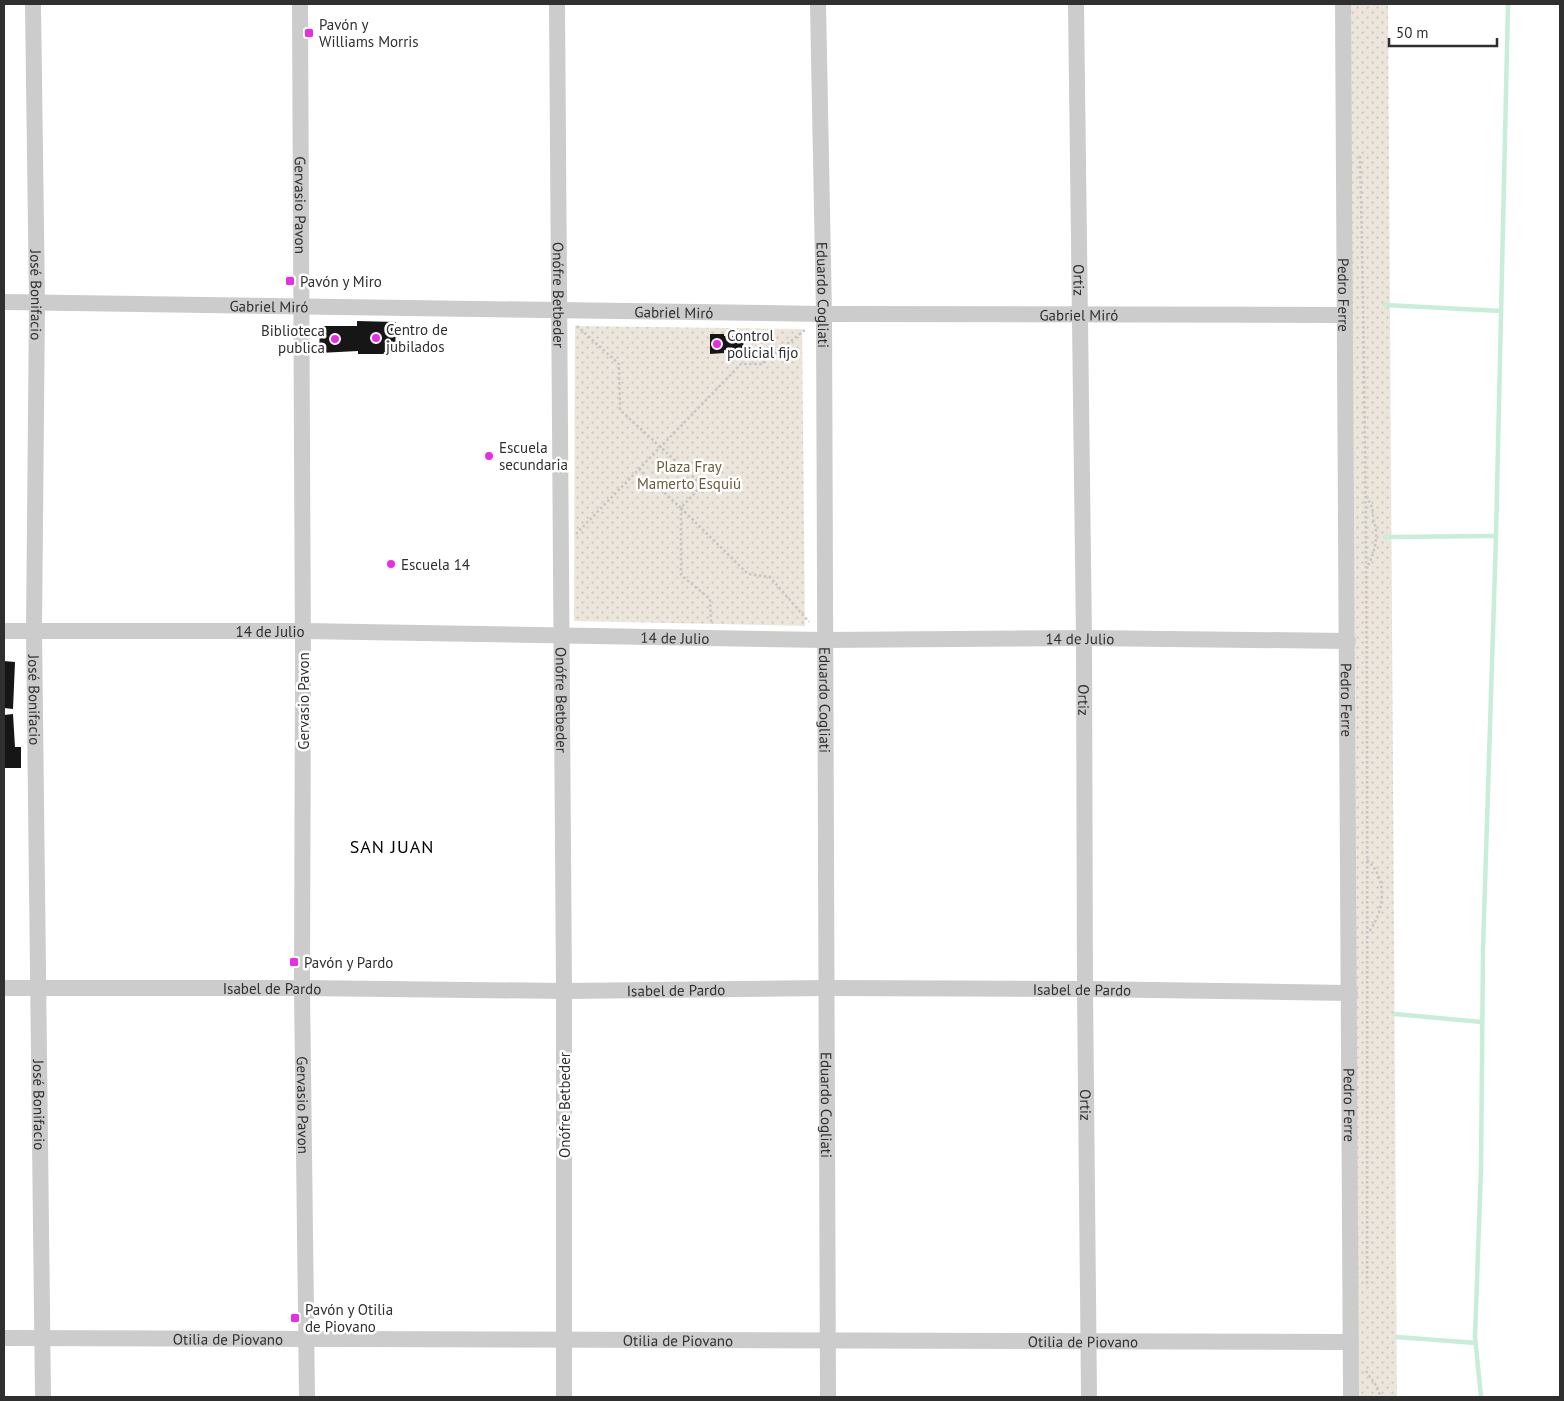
<svg xmlns="http://www.w3.org/2000/svg" width="1564" height="1401" font-family="'PT Sans',sans-serif">
<defs>
<pattern id="park-dots" width="8" height="8" patternUnits="userSpaceOnUse" patternTransform="scale(1.25)"><rect width="8" height="8" fill="#ece5dc"/><path d="M2 2h.1M6 6h.1" fill="none" stroke="#cbc5bd" stroke-width="1.8" stroke-linecap="round"/></pattern>
</defs>
<rect width="100%" height="100%" fill="#fff"/>
<g fill="url(#park-dots)">
<path d="M1346,4H1388L1397,1397H1358Z"/>
<path d="M575,326L802,329L805,626L574,621Z"/>
</g>
<g fill="none" stroke-linecap="round" stroke-linejoin="round">
<g stroke="#c8edd9" stroke-width="4.5">
<path d="M1385,305L1501,311"/>
<path d="M1385,537L1496,536"/>
<path d="M1395,1014L1482,1022"/>
<path d="M1397,1337L1476,1343"/>
<path d="M1481,1397L1475,1337L1481,1168L1483,949L1496,536L1508,4"/>
</g>
</g>
<g fill="#161616">
<path d="M357,321L396,322L395,354H358V351L319,353L320,326H357Z"/>
<path d="M710,334H724V336L744,337L743,352L724,350V353L710,354Z"/>
<path d="M4,661L15,662L13,709L4,708Z"/>
<path d="M13,714L15,747H21V768H4V715Z"/>
</g>
<g fill="none" stroke-linecap="round" stroke-linejoin="round">
<g stroke="#c6c6c6" stroke-width="2.5" stroke-dasharray="2.5 2.5" stroke-linecap="butt">
<path d="M1360,156C1369,533 1367,909 1367,1286"/>
<path d="M577,326L619,364L620,410L702,485L681,508L639,469"/>
<path d="M1366,496C1372,506 1373,507 1373,518C1373,522 1376,525 1376,530C1377,544 1373,555 1367,568"/>
<path d="M681,508L748,574L770,577L809,622"/>
<path d="M681,508V575L710,599L711,623"/>
<path d="M576,534L741,364H762L806,329"/>
<path d="M1367,860C1389,879 1384,913 1368,933"/>
<path d="M1366,1371L1375,1384L1381,1397"/>
</g>
<g stroke="#ccc" stroke-width="16">
<path id="s1" d="M33,4L37,303L34,631L43,1397"/>
<path id="s2" d="M300,4L303,663L302,988L307,1397"/>
<path id="s3" d="M557,4L564,991V1397"/>
<path id="s4" d="M818,4L824,314L828,1397"/>
<path id="s5" d="M1076,4L1084,638L1085,989L1089,1397"/>
<path id="s6" d="M1343,4C1344,468 1350,933 1351,1397"/>
<path id="s7" d="M4,302L824,314L1344,315"/>
<path id="s8" d="M4,631H303L825,640L1084,638L1348,641"/>
<path id="s9" d="M4,988H302L564,991L826,988L1085,989L1350,993"/>
<path id="s10" d="M4,1338L1351,1342"/>
</g>
</g>
<g fill="#ea2ce8" stroke="#fff" stroke-width="2">
<rect x="304" y="28" width="10" height="10" rx="2.5"/>
<rect x="285" y="276" width="10" height="10" rx="2.5"/>
<circle cx="376" cy="338" r="5"/>
<circle cx="335" cy="339" r="5"/>
<circle cx="717" cy="344" r="5"/>
<circle cx="489" cy="456" r="5"/>
<circle cx="391" cy="564" r="5"/>
<rect x="289" y="957" width="10" height="10" rx="2.5"/>
<rect x="290" y="1313" width="10" height="10" rx="2.5"/>
</g>
<g text-anchor="middle" dominant-baseline="central" stroke-width="5" stroke-linejoin="round" paint-order="stroke">
<g font-size="15" fill="#2f2f2f" stroke="#fff" text-anchor="start">
<text x="319" y="24">Pavón y<tspan x="319" dy="17">Williams Morris</tspan></text>
<text x="300" y="281">Pavón y Miro</text>
<text x="386" y="329">Centro de<tspan x="386" dy="17">jubilados</tspan></text>
<text x="325" y="330" text-anchor="end">Biblioteca<tspan x="325" dy="17">publica</tspan></text>
<text x="727" y="335">Control<tspan x="727" dy="17">policial fijo</tspan></text>
<text x="499" y="447">Escuela<tspan x="499" dy="17">secundaria</tspan></text>
<text x="401" y="564">Escuela 14</text>
<text x="304" y="962">Pavón y Pardo</text>
<text x="305" y="1309">Pavón y Otilia<tspan x="305" dy="17">de Piovano</tspan></text>
</g>
<g font-size="15" fill="#2f2f2f" stroke="#fff">
<text stroke="none"><textPath href="#s2" startOffset="201">Gervasio Pavon</textPath></text>
<text stroke="none"><textPath href="#s5" startOffset="276">Ortiz</textPath></text>
<text stroke="none"><textPath href="#s4" startOffset="291">Eduardo Cogliati</textPath></text>
<text stroke="none"><textPath href="#s1" startOffset="291">José Bonifacio</textPath></text>
<text stroke="none"><textPath href="#s3" startOffset="291">Onófre Betbeder</textPath></text>
<text stroke="none"><textPath href="#s6" startOffset="291">Pedro Ferre</textPath></text>
<text stroke="none"><textPath href="#s7" startOffset="265">Gabriel Miró</textPath></text>
<text stroke="none"><textPath href="#s7" startOffset="670">Gabriel Miró</textPath></text>
<text stroke="none"><textPath href="#s7" startOffset="1075">Gabriel Miró</textPath></text>
<text stroke="none"><textPath href="#s8" startOffset="266">14 de Julio</textPath></text>
<text stroke="none"><textPath href="#s8" startOffset="671">14 de Julio</textPath></text>
<text stroke="none"><textPath href="#s8" startOffset="1076">14 de Julio</textPath></text>
<text stroke="none"><textPath href="#s1" startOffset="696">José Bonifacio</textPath></text>
<text stroke="none"><textPath href="#s3" startOffset="696">Onófre Betbeder</textPath></text>
<text stroke="none"><textPath href="#s4" startOffset="696">Eduardo Cogliati</textPath></text>
<text stroke="none"><textPath href="#s5" startOffset="696">Ortiz</textPath></text>
<text stroke="none"><textPath href="#s6" startOffset="696">Pedro Ferre</textPath></text>
<text transform="translate(303 701) rotate(-90)">Gervasio Pavon</text>
<text stroke="none"><textPath href="#s9" startOffset="268">Isabel de Pardo</textPath></text>
<text stroke="none"><textPath href="#s9" startOffset="1078">Isabel de Pardo</textPath></text>
<text stroke="none"><textPath href="#s9" startOffset="672">Isabel de Pardo</textPath></text>
<text stroke="none"><textPath href="#s1" startOffset="1101">José Bonifacio</textPath></text>
<text stroke="none"><textPath href="#s2" startOffset="1101">Gervasio Pavon</textPath></text>
<text transform="translate(564 1105) rotate(-90)">Onófre Betbeder</text>
<text stroke="none"><textPath href="#s4" startOffset="1101">Eduardo Cogliati</textPath></text>
<text stroke="none"><textPath href="#s5" startOffset="1101">Ortiz</textPath></text>
<text stroke="none"><textPath href="#s6" startOffset="1101">Pedro Ferre</textPath></text>
<text stroke="none"><textPath href="#s10" startOffset="224">Otilia de Piovano</textPath></text>
<text stroke="none"><textPath href="#s10" startOffset="674">Otilia de Piovano</textPath></text>
<text stroke="none"><textPath href="#s10" startOffset="1079">Otilia de Piovano</textPath></text>
</g>
<g font-size="15" fill="#6c593b" stroke="#fff">
<text x="689" y="466">Plaza Fray<tspan x="689" dy="17">Mamerto Esquiú</tspan></text>
</g>
<g font-size="18" letter-spacing="1" fill="#000" stroke="#fff">
<text x="392" y="846">SAN JUAN</text>
</g>
</g>
<rect width="1564" height="1401" fill="none" stroke="#2f2f2f" stroke-width="10"/>
<path d="M1389 38v8h108v-8" fill="none" stroke="#2f2f2f" stroke-width="2.5"/>
<text x="1396" y="38" font-size="15" fill="#2f2f2f" stroke="#ffffff" stroke-width="4" paint-order="stroke">50 m</text>
</svg>
